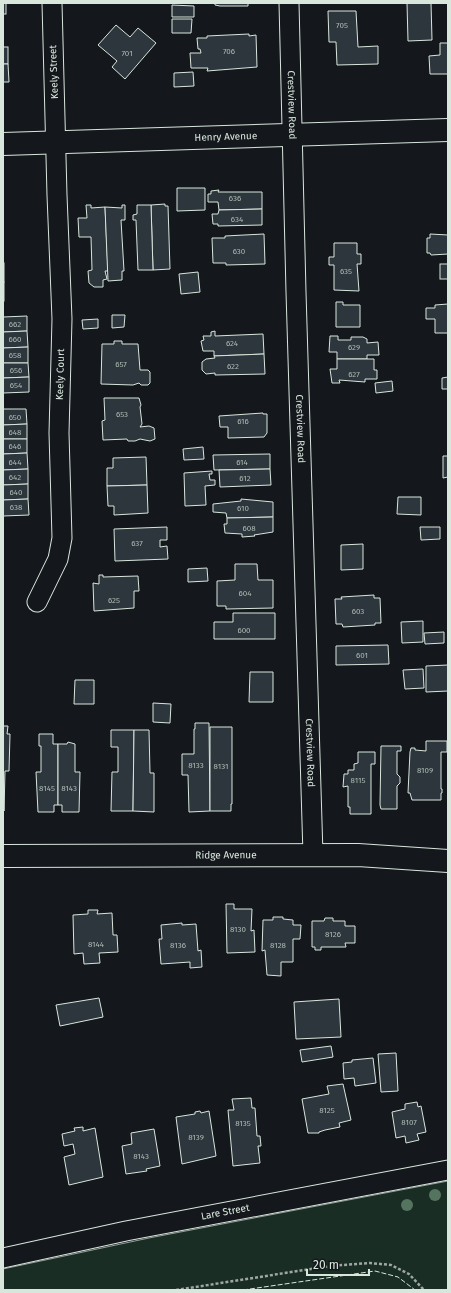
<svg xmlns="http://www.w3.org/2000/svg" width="451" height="1293" font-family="'Fira Sans',sans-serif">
<rect width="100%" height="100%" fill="#14181c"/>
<path fill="#1a2d24" stroke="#939e99" d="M448,1181V1290H3V1269L149,1238Z"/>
<g fill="#2c363c" stroke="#d8e6dc">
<rect x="3" y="3" width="3" height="11"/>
<path d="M215,3H248V6H220L215,5Z"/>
<path d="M407,3H431L432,40L408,41Z"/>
<path d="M172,5L194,6V17H172Z"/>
<path d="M328,11H356L358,47L378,46V64L337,65L336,42H329Z"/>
<path d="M172,19H192L191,33H172Z"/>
<path d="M116,25L130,37L138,28L156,43L125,79L112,67L117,61L98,45Z"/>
<path d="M249,34V36L256,35L257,67L207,71L208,68H191L190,53H201L200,49H198L197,38H207V36Z"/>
<path d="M440,43H448V74H430L429,56L440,55Z"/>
<rect x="3" y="47" width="5" height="17"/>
<path d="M3,64H8L9,82H3Z"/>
<path d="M193,72L194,86L174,87V73Z"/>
<path d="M177,188H205V210L177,211Z"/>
<path d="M219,190L218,192H262V209L219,210L218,202H208V194H211V191Z"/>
<path d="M165,204V206H168L170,269L153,270L151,205Z"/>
<path d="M86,205H91V208L105,207L108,271H105L107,279L103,280V287H94L89,283L88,271L92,270L91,237H79L78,218H87Z"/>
<path d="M122,205H125V220H121L124,271H122V280L108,281L105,207L122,208Z"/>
<path d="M137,205H151L153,270H138L136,220H133V215L137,214Z"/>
<path d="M262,209V225L218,226V224H213L212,214H218L219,210Z"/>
<path d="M264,234L265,264L226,265V263H213L212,238H225V236Z"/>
<path d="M430,234L448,235V254L431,255L430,253H427V238H430Z"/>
<path d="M334,243H357V254H361V264H357L359,291L334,290V265H329V257H334Z"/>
<rect x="3" y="263" width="1" height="19"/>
<rect x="440" y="264" width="8" height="15"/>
<path d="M198,272L200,292L181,294L179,274Z"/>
<rect x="3" y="282" width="1" height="19"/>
<path d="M336,302H343V305H360V327H336Z"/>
<path d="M448,304V333H435V319H426V308H435V305Z"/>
<path d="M112,315H125L124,327L112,328Z"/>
<path d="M27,316V331L3,332V317Z"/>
<path d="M98,319V328L83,329L82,320Z"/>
<path d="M27,331L28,347L3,348V332Z"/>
<path d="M215,331V336L263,334L264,354L214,356V351H203L201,341L204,340L203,336H211V332Z"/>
<path d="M330,336H338V340H351V337H363L367,339V343L378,342L379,355H367V359H337V352H329Z"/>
<path d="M114,341H122V344H138L140,370H148L150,372V383L148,385H141L139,383L133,385L101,384L102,344H114Z"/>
<path d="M28,347V363H3V348Z"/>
<path d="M264,354L265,374L215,375V373L206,374L202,370V362L206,359L215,358L214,356Z"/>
<path d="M337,359H374V370H377V379H365V382L339,380L340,383H332L330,369H337Z"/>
<path d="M3,363H28L29,377L3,378Z"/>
<path d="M29,377V392L3,393V378Z"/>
<path d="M448,377V389H442V378Z"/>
<path d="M392,381L393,391L376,393L375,383Z"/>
<path d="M104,398H139L141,405L140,407L142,424L140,427L149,426L154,428L155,439L150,441L140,439L135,441H128L127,439L103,440L102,421L105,420Z"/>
<path d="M3,409H26L27,424L3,425Z"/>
<path d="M263,413V414H267V433L264,437L228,438V427H220L219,416Z"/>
<path d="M27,424V439H3V425Z"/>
<path d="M3,439H27V453L3,454Z"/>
<path d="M203,447L204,459L184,460L183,449Z"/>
<path d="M27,453L28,469L3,470V454Z"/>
<path d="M270,454V469L214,470L213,455Z"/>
<path d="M443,456H448V477L443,478Z"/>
<path d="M146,457L147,485L107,486V468H113V458Z"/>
<path d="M28,469V484L3,485V470Z"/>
<path d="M270,469L271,485L220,487L219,470Z"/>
<path d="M212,471V474H209L210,480H215V485L205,486L206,505L185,506L184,473Z"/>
<path d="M28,484V499L3,500V485Z"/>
<path d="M147,485L148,513L114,515V506H108L107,486Z"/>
<path d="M398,497H421V515L397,514Z"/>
<path d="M28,499L29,515L3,516V500Z"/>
<path d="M241,499L273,502V517L227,518L226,513L213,512V504L241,501Z"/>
<path d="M273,517V532L254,535L255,536L242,537V534L225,533L224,524H227V518Z"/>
<path d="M167,527V540H160V547L167,546L168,559L115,561L114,529Z"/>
<path d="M420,527H440V539L421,540Z"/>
<path d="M363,544V569L341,570V545Z"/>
<path d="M235,564H257L258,580H273V608L226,609V606H217V581L235,580Z"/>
<path d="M207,568L208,581L188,582V569Z"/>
<path d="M99,575H103V577L138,576L139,591H134V608L94,611L93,583L99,584Z"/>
<path d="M374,595V598H380L381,623H375V625L343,627L342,624H336L335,599H342L341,597Z"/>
<path d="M233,613H275V639H214V622H233Z"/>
<path d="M423,621V642L402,643L401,622Z"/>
<path d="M444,632V643L425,644L424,633Z"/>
<path d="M388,645L389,664L336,665V646Z"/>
<path d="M448,665V691L426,692V666Z"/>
<path d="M423,669L424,688L405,689L403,670Z"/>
<path d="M250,672H273V702H249Z"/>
<path d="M75,680H94V704H74Z"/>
<path d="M153,703L171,704L170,723L153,722Z"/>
<path d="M195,723H209L210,811L189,812L188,775H182V754H194V729H195Z"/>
<path d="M3,726H8L7,734H10L9,771H5L4,811Z"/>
<path d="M210,727H232V804H231V811H210Z"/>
<path d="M111,730H134L133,811H111L112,772H118V747H111Z"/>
<path d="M134,730H149L150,773H154V812L133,811Z"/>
<path d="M39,734H53V744H58V805H54V812H38L36,772H41V746H39Z"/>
<path d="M426,741H447V752H441V789H442V793H441V800H412L410,793H408L410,752L411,748H415V750L426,751Z"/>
<path d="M68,742L75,744V772H80L79,812H62V805H58V744H67Z"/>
<path d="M381,746H401V751H397V774L400,777V783L397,786V809H381L380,805Z"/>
<path d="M358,752H375V764H371V814H350V807H348V786L343,787L344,774H348V770H354V764L358,763Z"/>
<path d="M226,904H234V909H252L251,931L254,930L255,952L227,953Z"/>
<path d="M88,910H98L97,914L112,913L113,935H117L118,952L99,953L100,963L84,964L83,953L74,954L73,915L88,914Z"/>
<path d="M273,917H283V919L293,920V925H301L300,939H293V962H281V976L267,975L265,950L262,951L263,920H273Z"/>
<path d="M325,918H333V921H345V926H355V943H345L346,947H321V950H315V947H312V921H324Z"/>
<path d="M182,923V925L196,924L198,951L201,950L202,967L190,968V962L161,964L159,939H162L161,925Z"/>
<path d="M99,998L103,1017L60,1026L56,1005Z"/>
<path d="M339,999L341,1037L296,1039L294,1002Z"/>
<path d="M331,1046L333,1057L302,1062L300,1050Z"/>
<path d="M396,1053L398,1091L381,1092L378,1054Z"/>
<path d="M373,1058L376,1083L355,1086L354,1078L344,1079L343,1063L352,1062V1060Z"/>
<path d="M343,1084L351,1120L339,1123L340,1127L325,1130L319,1132V1133H308L302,1099L329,1094L327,1086Z"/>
<path d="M251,1098L252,1108H255L257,1136H260L261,1146H258L260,1163L233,1166L228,1110H234L232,1099Z"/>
<path d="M417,1102L418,1107L421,1106L426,1132L417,1134L419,1140L406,1143L405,1136L396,1138L392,1112L405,1109V1104Z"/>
<path d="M200,1111L201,1113L209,1111L216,1156L182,1164L176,1117L195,1114V1112Z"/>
<path d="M83,1127V1131L95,1128L103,1177L69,1185L64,1157L75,1154L73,1144L64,1146L62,1134L75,1131L74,1128Z"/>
<path d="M154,1129L160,1166L146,1169L147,1171L126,1174L122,1146L132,1144L131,1133Z"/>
</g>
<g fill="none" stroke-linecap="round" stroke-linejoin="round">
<g stroke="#d8e6dc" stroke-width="21">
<g id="minor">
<path id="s1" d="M289,3L296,292L313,855"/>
<path id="s2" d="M37,602L58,559L62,538L59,433L62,319L57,195L52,3"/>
<path id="s3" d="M3,1258L126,1231L448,1170"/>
</g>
</g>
<g stroke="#d8e6dc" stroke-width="24">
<g id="secondary">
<path id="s4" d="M3,856L358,855L448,861"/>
</g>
</g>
<g stroke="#d8e6dc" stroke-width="24">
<g id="primary">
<path id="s5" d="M3,144L448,130"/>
</g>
</g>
<path stroke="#9da8a2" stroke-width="2.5" stroke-dasharray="3 2" stroke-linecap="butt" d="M176,1290L330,1266L370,1263L391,1265L409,1274L424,1290"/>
<use href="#minor" stroke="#14181c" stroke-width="19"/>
<use href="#secondary" stroke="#14181c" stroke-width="22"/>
<use href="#primary" stroke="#14181c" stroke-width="22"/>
<path stroke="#d8e6dc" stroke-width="1" stroke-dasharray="5 2" stroke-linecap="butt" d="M243,1290L375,1271L398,1277L415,1290"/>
</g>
<g fill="#55745f">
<circle cx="435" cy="1195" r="6"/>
<circle cx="407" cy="1205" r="6"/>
</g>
<g text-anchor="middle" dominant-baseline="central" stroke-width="3" stroke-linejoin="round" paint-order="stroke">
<g font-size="8" fill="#adbab4">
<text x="342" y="25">705</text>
<text x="229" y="51">706</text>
<text x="127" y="53">701</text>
<text x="235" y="198">636</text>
<text x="237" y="219">634</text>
<text x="239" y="251">630</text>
<text x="346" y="271">635</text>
<text x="15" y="324">662</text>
<text x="15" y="339">660</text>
<text x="232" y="343">624</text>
<text x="354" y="347">629</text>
<text x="15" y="355">658</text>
<text x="121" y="364">657</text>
<text x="233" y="366">622</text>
<text x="16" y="370">656</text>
<text x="354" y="374">627</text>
<text x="16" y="385">654</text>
<text x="122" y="414">653</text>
<text x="15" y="417">650</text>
<text x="243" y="421">616</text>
<text x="15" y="432">648</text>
<text x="15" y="446">646</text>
<text x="15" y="462">644</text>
<text x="242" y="462">614</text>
<text x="15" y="477">642</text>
<text x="245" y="478">612</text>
<text x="16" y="492">640</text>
<text x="16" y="507">638</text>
<text x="243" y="508">610</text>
<text x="249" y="528">608</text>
<text x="137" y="543">637</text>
<text x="245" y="593">604</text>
<text x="114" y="600">625</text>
<text x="358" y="611">603</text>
<text x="244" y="630">600</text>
<text x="362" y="655">601</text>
<text x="196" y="765">8133</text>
<text x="221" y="766">8131</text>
<text x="425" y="770">8109</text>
<text x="358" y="780">8115</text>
<text x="47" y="788">8145</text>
<text x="69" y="788">8143</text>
<text x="238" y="929">8130</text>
<text x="333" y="934">8126</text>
<text x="96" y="944">8144</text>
<text x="178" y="945">8136</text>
<text x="278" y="945">8128</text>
<text x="327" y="1110">8125</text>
<text x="409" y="1122">8107</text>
<text x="243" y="1123">8135</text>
<text x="196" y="1137">8139</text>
<text x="141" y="1156">8143</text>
</g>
<g font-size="10" fill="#d8e6dc" stroke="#14181c">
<text transform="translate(54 72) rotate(-92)">Keely Street</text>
<text stroke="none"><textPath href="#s1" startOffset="102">Crestview Road</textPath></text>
<text stroke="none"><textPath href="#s5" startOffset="223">Henry Avenue</textPath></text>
<text stroke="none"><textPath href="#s2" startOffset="233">Keely Court</textPath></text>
<text stroke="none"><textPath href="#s1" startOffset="426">Crestview Road</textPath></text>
<text stroke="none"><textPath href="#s1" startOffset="750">Crestview Road</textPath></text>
<text stroke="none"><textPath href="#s4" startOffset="223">Ridge Avenue</textPath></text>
<text stroke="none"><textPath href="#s3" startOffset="227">Lare Street</textPath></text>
</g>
</g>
<rect width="451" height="1293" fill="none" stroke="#d8e6dc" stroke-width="8"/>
<path d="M307 1269v6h62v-6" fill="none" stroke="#d8e6dc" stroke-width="2"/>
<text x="313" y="1269" font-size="12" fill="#d8e6dc" stroke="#14181c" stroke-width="3" paint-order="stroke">20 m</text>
</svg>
